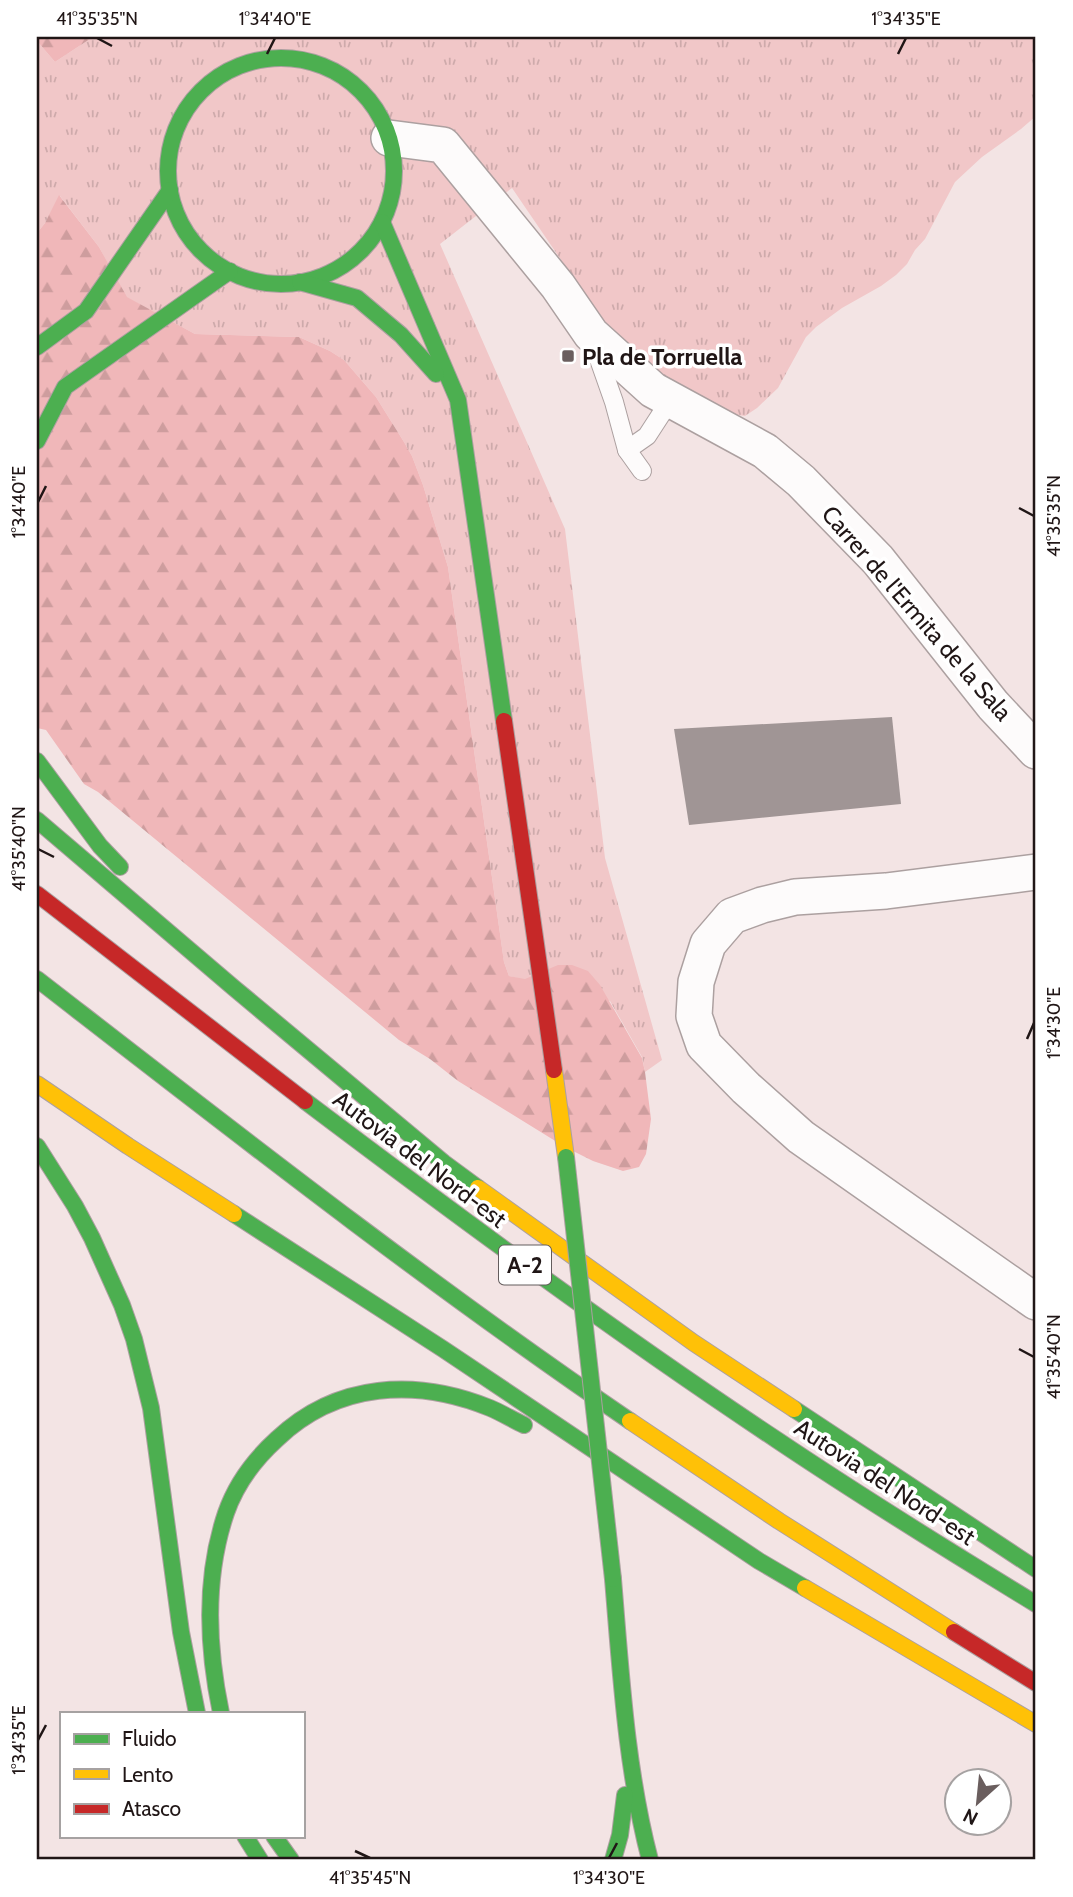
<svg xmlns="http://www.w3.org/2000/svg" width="1073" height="1897" font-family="Cabin,sans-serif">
<defs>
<pattern id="grass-tufts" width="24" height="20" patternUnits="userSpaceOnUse" patternTransform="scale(1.75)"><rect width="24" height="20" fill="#f1c7c8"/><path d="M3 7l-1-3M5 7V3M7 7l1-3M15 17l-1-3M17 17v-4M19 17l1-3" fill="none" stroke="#ceaaab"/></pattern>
<pattern id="forest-firs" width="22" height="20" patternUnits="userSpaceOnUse" patternTransform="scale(1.75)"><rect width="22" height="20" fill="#f0b7b9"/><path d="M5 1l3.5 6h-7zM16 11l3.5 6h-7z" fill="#ce9d9e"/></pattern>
</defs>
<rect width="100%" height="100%" fill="#f3e4e4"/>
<path fill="url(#grass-tufts)" d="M93,37H1036V116L1021,129L982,157L955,182L925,239L915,250L907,264L896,275L881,286L842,308L816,327L806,337L778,388L757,408L745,416L730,414L690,399L617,342L512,188L440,244L565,529L605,858L662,1060L645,1072L642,1057L610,1001L509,976L504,962L448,567L423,485L412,456L404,442L376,397L344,360L330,351L299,337L195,334L126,297L99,247L60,196L45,223L37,233V41L55,62Z"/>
<g fill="url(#forest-firs)">
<path d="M37,37H93L55,62L37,41Z"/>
<path d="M59,195L99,247L127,297L195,334L299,337L330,351L344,360L376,397L404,442L412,456L423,485L448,567L504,962L509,976L525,979L558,965H572L588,971L600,985L642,1058L645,1072L651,1119L646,1154L639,1167L623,1171L593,1161L565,1147L458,1081L430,1059L399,1040L98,792L84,784L46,730L37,728V233L45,223Z"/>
</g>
<path fill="#a09595" d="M892,717L901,804L689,825L674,729Z"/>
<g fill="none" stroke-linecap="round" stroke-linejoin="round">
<g stroke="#aca0a0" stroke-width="20">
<g id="lane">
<path d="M595,348L614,402L627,450L642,471"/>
<path d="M627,450L647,436L671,399"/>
</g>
</g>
<g stroke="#aca0a0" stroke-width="38">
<g id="street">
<path d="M389,138L443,145L558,286L591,334L653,390L765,451L801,481L878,560L993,705L1036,751"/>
<path d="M1036,872L886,891L795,897L762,905L732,916L708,944L696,982L694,1016L704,1045L746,1088L801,1137L1036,1302"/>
</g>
</g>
<g stroke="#aca0a0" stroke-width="18">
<g id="fast">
<circle cx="281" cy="171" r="113"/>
<path d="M382,222L458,400L504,721"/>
<path d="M300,282L357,298L401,335L436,374"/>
<path d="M37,347L86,311L170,190"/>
<path d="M37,441L65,387L230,271"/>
<path d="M37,761L100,846L120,867"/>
<path d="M37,820L234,988L444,1163L478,1188"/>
<path d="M37,979C232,1130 426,1282 630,1421"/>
<path d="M305,1101C460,1218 616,1333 777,1440C862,1497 949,1551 1036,1604"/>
<path d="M37,1146L75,1206L92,1238L122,1305L134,1339L151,1408L181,1632L197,1713"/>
<path d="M234,1214L443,1349L759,1561L805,1588"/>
<path d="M794,1409L1036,1569"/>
<path d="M613,1579C621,1674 626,1768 650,1860"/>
<path d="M221,1713C207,1646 204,1578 226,1513C236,1484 255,1459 277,1439C337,1382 416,1378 490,1408C502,1413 513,1420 524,1425"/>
<path d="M245,1836L260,1860"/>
<path d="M274,1836L291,1860"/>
<path d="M613,1860L620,1835L625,1795"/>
</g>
</g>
<g stroke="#aca0a0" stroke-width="18">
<g id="slow">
<path d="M554,1070L566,1157"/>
<path d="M37,1084L128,1146L234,1214"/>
<path d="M478,1188L694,1343L794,1409"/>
<path d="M630,1421L779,1521L954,1632"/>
<path d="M805,1588L1036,1724"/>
</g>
</g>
<g stroke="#aca0a0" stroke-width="18">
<g id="jam">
<path d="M504,721L554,1070"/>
<path d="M37,894L305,1101"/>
<path d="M954,1632L1036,1683"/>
</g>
</g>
<use href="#lane" stroke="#fdfbfb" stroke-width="18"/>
<use href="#street" stroke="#fdfbfb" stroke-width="35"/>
<use href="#fast" stroke="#4caf50" stroke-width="16"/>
<use href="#slow" stroke="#ffc107" stroke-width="16"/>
<use href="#jam" stroke="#c62828" stroke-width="16"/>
<g stroke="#aca0a0" stroke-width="18" stroke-linecap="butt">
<path id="fast-bridge" d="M566,1157L613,1579"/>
</g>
<use href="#fast-bridge" stroke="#4caf50" stroke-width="16"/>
</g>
<path fill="none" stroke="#201616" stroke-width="2.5" d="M97,38L112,46M267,54L275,38M898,54L906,38M38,502L46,486M1019,508L1034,516M38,849L54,857M1027,1039L1034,1023M1019,1349L1034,1357M38,1740L46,1725M355,1851L370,1858M609,1858L617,1843"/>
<rect fill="#6a5e5e" stroke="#fff" stroke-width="2.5" x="561" y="349" width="14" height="14" rx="3.5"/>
<g text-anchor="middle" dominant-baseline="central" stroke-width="7" stroke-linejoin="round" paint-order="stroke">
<rect fill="#fff" stroke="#635c5c" stroke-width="2" x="499" y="1245.5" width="52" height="39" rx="5"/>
<g font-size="23" font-weight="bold" fill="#201616">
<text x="525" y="1265">A-2</text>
</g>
<g font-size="24" font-weight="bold" fill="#201616" stroke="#fff" text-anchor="start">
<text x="582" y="356">Pla de Torruella</text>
</g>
<g font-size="24" fill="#201616" stroke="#fff">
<text transform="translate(917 613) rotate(49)">Carrer de l'Ermita de la Sala</text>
<text transform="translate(420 1159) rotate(37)">Autovia del Nord-est</text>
<text transform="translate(885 1482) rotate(33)">Autovia del Nord-est</text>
</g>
</g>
<rect width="1073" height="1897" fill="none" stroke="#ffffff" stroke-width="77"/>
<rect x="60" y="1712" width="245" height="126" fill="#ffffff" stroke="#a6a2a2" stroke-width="2"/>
<rect x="74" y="1734" width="35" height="10" fill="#4caf50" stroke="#a6a2a2" stroke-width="2"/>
<text x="122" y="1746" font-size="21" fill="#201616">Fluido</text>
<rect x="74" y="1769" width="35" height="10" fill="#ffc107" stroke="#a6a2a2" stroke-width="2"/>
<text x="122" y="1782" font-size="21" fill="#201616">Lento</text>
<rect x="74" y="1804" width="35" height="10" fill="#c62828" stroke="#a6a2a2" stroke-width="2"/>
<text x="122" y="1816" font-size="21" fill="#201616">Atasco</text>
<g transform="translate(978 1802) rotate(207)"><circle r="33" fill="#ffffff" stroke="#a6a2a2" stroke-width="2"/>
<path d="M0-5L12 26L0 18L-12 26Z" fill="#6a5e5e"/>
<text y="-10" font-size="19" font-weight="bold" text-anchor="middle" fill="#201616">N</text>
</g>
<rect x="38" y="38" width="996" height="1820" fill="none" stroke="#201616" stroke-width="2.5"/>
<g font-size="18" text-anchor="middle" fill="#201616">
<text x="97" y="25">41°35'35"N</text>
<text x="275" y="25">1°34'40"E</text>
<text x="906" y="25">1°34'35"E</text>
<text transform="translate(19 502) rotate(-90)" y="6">1°34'40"E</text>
<text transform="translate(1054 516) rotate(-90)" y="6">41°35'35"N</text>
<text transform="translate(19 849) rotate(-90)" y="6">41°35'40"N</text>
<text transform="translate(1054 1023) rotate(-90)" y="6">1°34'30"E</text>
<text transform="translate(1054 1357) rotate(-90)" y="6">41°35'40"N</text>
<text transform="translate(19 1740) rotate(-90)" y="6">1°34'35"E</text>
<text x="370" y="1884">41°35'45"N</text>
<text x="609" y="1884">1°34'30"E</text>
</g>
</svg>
